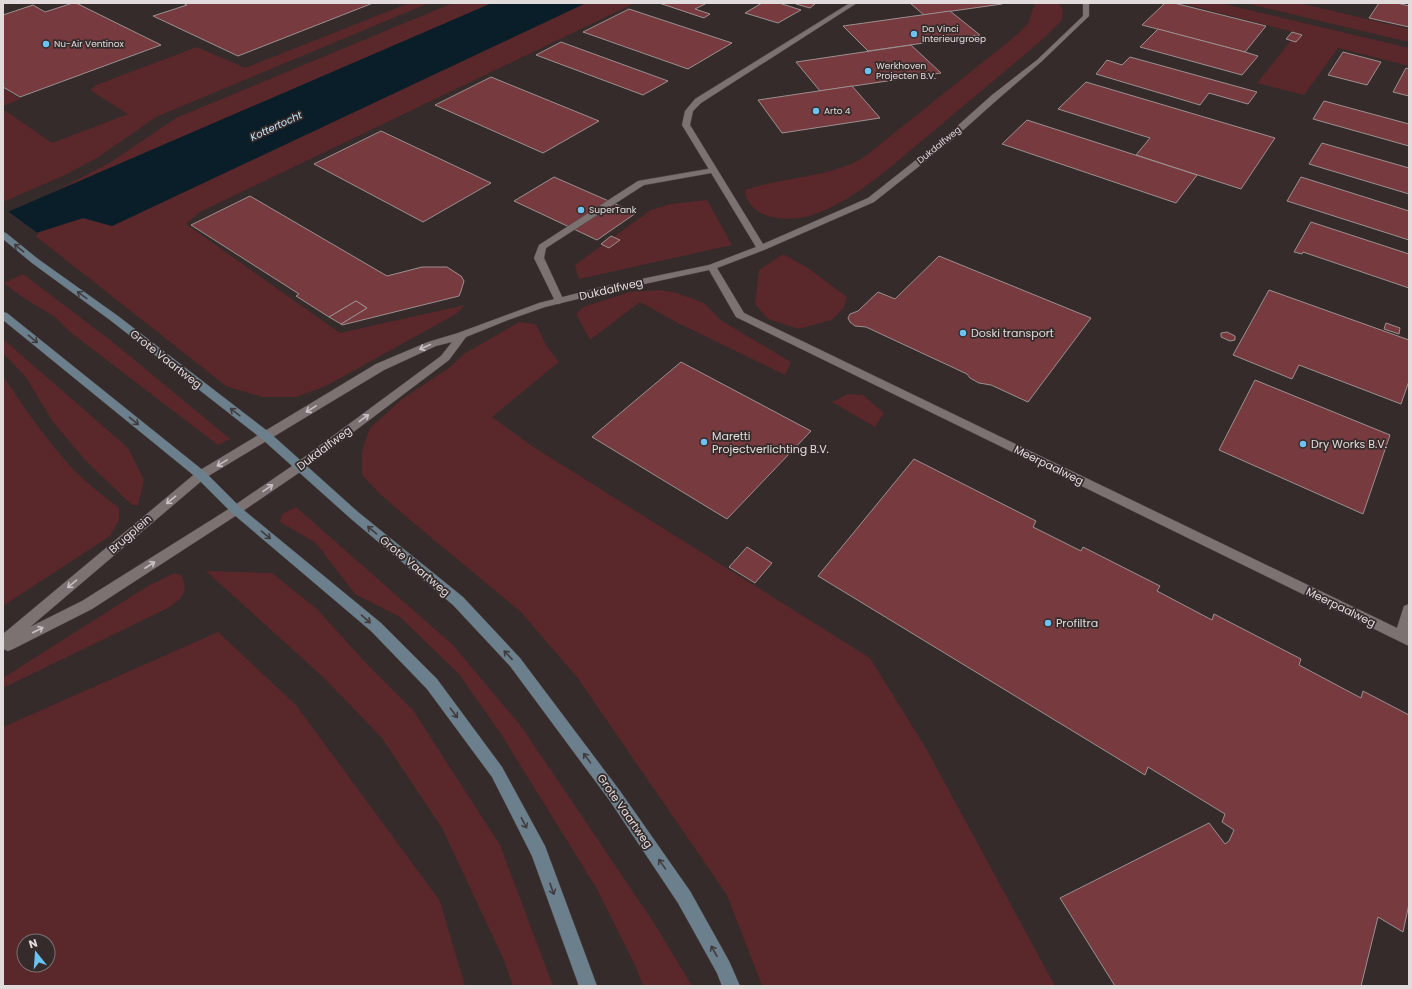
<svg xmlns="http://www.w3.org/2000/svg" width="1412" height="989" font-family="Poppins,sans-serif">
<rect width="100%" height="100%" fill="#352b2b"/>
<g fill="#5a272a" fill-rule="evenodd">
<path d="M409,3H429L156,117L97,158L65,175L3,202V109L52,143L128,114L90,90L96,85L197,47L245,68Z"/>
<path d="M453,3H492L52,193L111,162L176,118Z"/>
<path d="M586,3H635L200,212L186,224L340,333L465,305L456,314L326,386L296,397H262L226,386L33,234L83,218L112,226Z"/>
<path d="M1035,3H1057L1061,6L1063,11L1062,20L1043,39C1005,71 967,103 929,135C893,164 857,200 812,215C797,220 780,220 765,215C755,211 745,201 745,190C783,177 827,178 863,158L1013,38L1028,24Z"/>
<path d="M1181,3H1220L1409,48V66L1338,48L1304,95L1257,83L1297,33Z"/>
<path d="M1245,3H1299L1409,29V42Z"/>
<path d="M3,88L21,99L3,106Z"/>
<path d="M707,200L732,245L579,279L575,265L651,210L671,204Z"/>
<path d="M783,254L808,268L847,297L843,309L831,320L799,329L768,319L755,304L759,270Z"/>
<path d="M23,274L114,343L230,439L218,445L70,332L54,316L22,297L4,283Z"/>
<path d="M660,290L677,293L704,303L722,321L791,362L785,375L676,322L640,302L590,340L576,314L583,307L630,292Z"/>
<path d="M519,322L536,324L547,347L559,362L492,417L532,446L870,658L927,750L1055,986H762L727,895L577,677L520,611L416,525L381,495L362,475V451L370,428L402,399L449,368L464,354Z"/>
<path d="M3,339L128,448L144,480L138,505H132L85,460L53,422L25,376L3,353Z"/>
<path d="M3,376C25,409 47,441 74,470C88,484 104,496 119,508V520L110,536L3,606Z"/>
<path d="M848,394L863,395L884,413L875,427L832,402Z"/>
<path d="M296,507L453,645L521,726L654,923L692,986H643L635,965L597,889L501,734L459,674L400,617L355,594L316,543L280,522L282,514Z"/>
<path d="M206,571L272,573L317,609L365,662L413,710L500,845L553,986H513L504,960L442,828L382,738L323,677Z"/>
<path d="M175,573L182,576C189,593 181,599 168,608L3,688V678L148,586Z"/>
<path d="M218,632L296,705L440,901L465,986H3V727ZM24,941H48V965H24Z"/>
</g>
<path fill="#091e29" d="M492,3H586L112,226L83,218L33,234L3,214Z"/>
<path fill="#352b2b" d="M6,210L39,234L3,249V212Z"/>
<g fill="#773a3e" stroke="#9c9090">
<path d="M73,3H76L161,45L20,97L3,87V15L33,5L45,12Z"/>
<path d="M183,3H373L238,56L153,16L187,5Z"/>
<path d="M659,3H707L695,9L710,14L704,18Z"/>
<path d="M762,3H779L801,10L778,23L745,13Z"/>
<path d="M798,3H810L815,4L810,8L796,4Z"/>
<path d="M910,3H1001L1002,4L924,15Z"/>
<path d="M1165,3H1174L1266,26L1245,52L1142,25Z"/>
<path d="M1379,3H1397L1409,6V27L1369,18Z"/>
<path d="M629,9L732,43L688,69L583,32Z"/>
<path d="M950,11L980,35L868,51L843,26Z"/>
<path d="M1158,29L1245,52L1258,56L1242,75L1140,47Z"/>
<path d="M1292,32L1302,35L1296,42L1286,39Z"/>
<path d="M561,42L668,81L643,95L536,55Z"/>
<path d="M911,45L941,73L820,91L796,62Z"/>
<path d="M1343,52L1381,62L1367,85L1328,75Z"/>
<path d="M1130,57L1217,81L1257,92L1248,104L1209,93L1200,105L1096,74L1107,60L1122,65Z"/>
<path d="M1406,68L1409,69V96L1393,92Z"/>
<path d="M491,77L599,121L543,153L435,105Z"/>
<path d="M1086,82L1275,138L1241,189L1136,155L1150,138L1058,109Z"/>
<path d="M852,86L880,118L782,133L758,100Z"/>
<path d="M1324,101L1409,124V146L1313,119Z"/>
<path d="M1027,120L1197,175L1176,203L1002,144Z"/>
<path d="M381,131L491,183L423,222L314,164Z"/>
<path d="M1322,143L1409,168V194L1309,164Z"/>
<path d="M554,177L636,213L597,240L514,201Z"/>
<path d="M1301,177L1409,211V240L1287,201Z"/>
<path d="M250,196L387,276L422,267H447L461,276L464,281L461,291L459,296L342,325L341,324L367,308L356,301L329,317L296,296L299,294L191,225Z"/>
<path d="M1311,222L1409,254V288L1303,252L1302,254L1294,252Z"/>
<path d="M611,236L620,240L609,248L601,244Z"/>
<path d="M939,256L1091,318L1028,402L991,385L979,383L970,378L967,374L866,327L855,326L850,322L848,318L850,314L858,311L878,292L895,299Z"/>
<path d="M1269,290L1409,340V381L1401,404L1299,365L1292,379L1233,355Z"/>
<path d="M356,301L367,308L341,324L329,317Z"/>
<path d="M1386,323L1400,328L1399,334L1384,329Z"/>
<path d="M1227,332L1235,336V340L1230,341L1221,337V333Z"/>
<path d="M681,362L811,431L727,519L592,437Z"/>
<path d="M1255,380L1390,435L1363,514L1219,450Z"/>
<path d="M914,459L1036,521L1033,527L1081,551L1083,547L1160,586L1157,591L1212,620L1214,614L1301,659L1299,665L1361,698L1363,691L1409,715V904L1403,932L1378,917L1361,986H1115L1060,898L1209,823L1225,844L1229,841L1234,830L1222,822L1225,814L1148,767L1145,775L818,576Z"/>
<path d="M747,547L772,563L755,583L729,567Z"/>
</g>
<g fill="none" stroke-linecap="round" stroke-linejoin="round">
<g stroke="#4f4848" stroke-width="1">
<path id="lane" d="M714,168L718,170L717,172L644,185L546,248L544,258L564,301L559,304L556,303L534,258L539,245L638,181Z"/>
</g>
<g stroke="#4f4848" stroke-width="1">
<path id="street" d="M850,3H857L701,103L693,111L690,125L763,244L868,198L945,137L992,95L1037,60L1083,16V3H1089V16L1041,62L998,99L951,141L874,202L764,250L717,268L744,313L1397,628L1404,606L1409,604V646L736,317L709,270L598,294L545,307L508,320L466,337L449,360L303,470L240,513L92,609L13,649L8,651L3,649V634L197,472L376,364L428,342L458,333L539,303L598,288L709,265L756,247L682,125L685,111L695,99ZM452,342L441,356L295,464L232,507L82,601L30,627L205,478L384,370L436,346Z"/>
</g>
<g stroke="#4f4848" stroke-width="1">
<g id="secondary">
<path d="M3,232L6,233L38,259L118,316L270,433L358,512L463,597L520,658L620,791L690,891L729,961L740,986H722L717,973L678,903L610,801L510,666L453,605L350,518L262,439L110,320L32,263L3,239Z"/>
<path d="M3,312L7,313L205,472L240,507L381,623L437,679L502,767L545,846L597,986H579L532,856L492,777L427,689L371,631L232,513L197,478L3,320Z"/>
</g>
</g>
<use href="#lane" fill="#7d7272" fill-rule="evenodd"/>
<use href="#street" fill="#7d7272" fill-rule="evenodd"/>
<use href="#secondary" fill="#6c7f8c" fill-rule="evenodd"/>
</g>
<defs><path id="oneway-shaft" d="M-6 0H5M1.5-3L5.5 0L1.5 3" fill="none" stroke-width="1.6" stroke-linecap="round" stroke-linejoin="round"/></defs>
<g stroke="#403c3e">
<use href="#oneway-shaft" transform="translate(19 248) rotate(-141)"/>
<use href="#oneway-shaft" transform="translate(82 295) rotate(-144)"/>
<use href="#oneway-shaft" transform="translate(33 339) rotate(39)"/>
<use href="#oneway-shaft" transform="translate(235 412) rotate(-142)"/>
<use href="#oneway-shaft" transform="translate(134 421) rotate(39)"/>
<use href="#oneway-shaft" transform="translate(372 530) rotate(-140)"/>
<use href="#oneway-shaft" transform="translate(266 535) rotate(40)"/>
<use href="#oneway-shaft" transform="translate(366 619) rotate(41)"/>
<use href="#oneway-shaft" transform="translate(508 655) rotate(-133)"/>
<use href="#oneway-shaft" transform="translate(454 713) rotate(53)"/>
<use href="#oneway-shaft" transform="translate(587 758) rotate(-126)"/>
<use href="#oneway-shaft" transform="translate(524 823) rotate(63)"/>
<use href="#oneway-shaft" transform="translate(662 864) rotate(-125)"/>
<use href="#oneway-shaft" transform="translate(552 889) rotate(70)"/>
<use href="#oneway-shaft" transform="translate(714 951) rotate(-119)"/>
</g>
<g stroke="#c8c1c1">
<use href="#oneway-shaft" transform="translate(425 347) rotate(156)"/>
<use href="#oneway-shaft" transform="translate(311 409) rotate(149)"/>
<use href="#oneway-shaft" transform="translate(364 418) rotate(-37)"/>
<use href="#oneway-shaft" transform="translate(222 463) rotate(149)"/>
<use href="#oneway-shaft" transform="translate(268 488) rotate(-35)"/>
<use href="#oneway-shaft" transform="translate(171 500) rotate(141)"/>
<use href="#oneway-shaft" transform="translate(150 565) rotate(-33)"/>
<use href="#oneway-shaft" transform="translate(72 584) rotate(140)"/>
<use href="#oneway-shaft" transform="translate(38 630) rotate(-27)"/>
</g>
<g fill="#6ac3f1" stroke="#352b2b" stroke-width="1.5">
<circle cx="914" cy="34" r="4"/>
<circle cx="46" cy="44" r="4"/>
<circle cx="868" cy="71" r="4"/>
<circle cx="816" cy="111" r="4"/>
<circle cx="581" cy="210" r="4"/>
<circle cx="963" cy="333" r="4"/>
<circle cx="704" cy="442" r="4"/>
<circle cx="1303" cy="444" r="4"/>
<circle cx="1048" cy="623" r="4"/>
</g>
<g text-anchor="middle" dominant-baseline="central" stroke-width="3.5" stroke-linejoin="round" paint-order="stroke">
<g font-size="9" fill="#e1dbdb" stroke="#352b2b" text-anchor="start">
<text x="922" y="29">Da Vinci<tspan x="922" dy="10">Interieurgroep</tspan></text>
<text x="54" y="44">Nu-Air Ventinox</text>
<text x="876" y="66">Werkhoven<tspan x="876" dy="10">Projecten B.V.</tspan></text>
<text x="824" y="111">Arto 4</text>
<text x="589" y="210">SuperTank</text>
</g>
<g font-size="9" fill="#e1dbdb" stroke="#352b2b">
<text transform="translate(939 145) rotate(-39)">Dukdalfweg</text>
</g>
<g font-size="10" font-style="italic" fill="#c1e4f8" stroke="#352b2b">
<text transform="translate(276 126) rotate(-25)">Kottertocht</text>
</g>
<g font-size="11" fill="#e1dbdb" stroke="#352b2b">
<text transform="translate(611 289) rotate(-13)">Dukdalfweg</text>
<text transform="translate(166 359) rotate(38)">Grote Vaartweg</text>
<text transform="translate(324 448) rotate(-37)">Dukdalfweg</text>
<text transform="translate(1049 465) rotate(26)">Meerpaalweg</text>
<text transform="translate(130 534) rotate(-41)">Brugplein</text>
<text transform="translate(415 566) rotate(40)">Grote Vaartweg</text>
<text transform="translate(1341 607) rotate(26)">Meerpaalweg</text>
<text transform="translate(625 811) rotate(55)">Grote Vaartweg</text>
</g>
<g font-size="11" fill="#e1dbdb" stroke="#352b2b" text-anchor="start">
<text x="971" y="333">Doski transport</text>
<text x="712" y="436">Maretti<tspan x="712" dy="13">Projectverlichting B.V.</tspan></text>
<text x="1311" y="444">Dry Works B.V.</text>
<text x="1056" y="623">Profiltra</text>
</g>
</g>
<rect width="1412" height="989" fill="none" stroke="#e1dbdb" stroke-width="8"/>
<g transform="translate(36 953) rotate(343)"><circle r="19" fill="#352b2b" stroke="#7a7171"/>
<path d="M0-3L7 15L0 10L-7 15Z" fill="#6ac3f1"/>
<text y="-6" font-size="11" font-weight="bold" text-anchor="middle" fill="#e1dbdb">N</text>
</g>
</svg>
